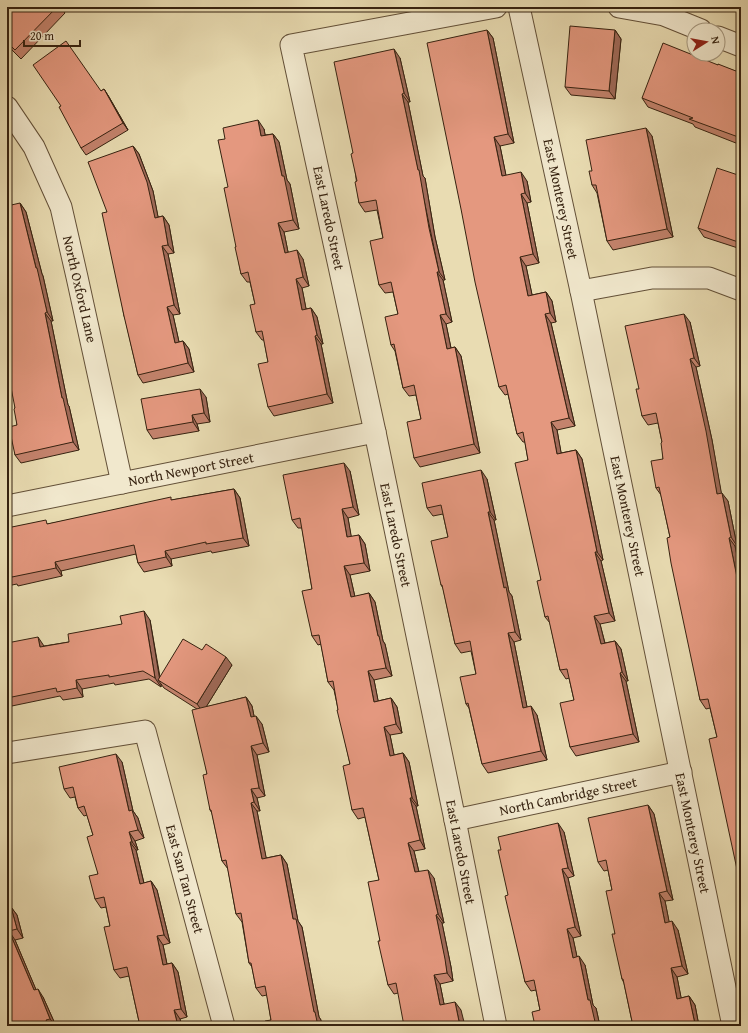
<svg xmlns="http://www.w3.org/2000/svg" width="748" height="1033" font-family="'Gentium Book Plus',serif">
<rect width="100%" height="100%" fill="#e9dcb2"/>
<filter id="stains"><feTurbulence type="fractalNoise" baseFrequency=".005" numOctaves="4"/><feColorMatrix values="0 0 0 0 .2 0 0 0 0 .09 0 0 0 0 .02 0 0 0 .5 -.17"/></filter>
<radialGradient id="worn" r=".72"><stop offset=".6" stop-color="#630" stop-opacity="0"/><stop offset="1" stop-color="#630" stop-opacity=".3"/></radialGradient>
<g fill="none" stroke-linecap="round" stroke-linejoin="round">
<g stroke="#635038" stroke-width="23">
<g id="street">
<path d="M496,7L291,45L375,432L455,820L496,1026"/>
<path d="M519,7L581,291L733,1026"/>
<path d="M619,7L664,15L701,30"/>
<path d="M718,37L741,46"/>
<path d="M7,107L34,147L61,207L77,277L122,483"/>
<path d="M581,291L652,278H709L741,290"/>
<path d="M7,506L375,432"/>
<path d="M7,753L145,731L224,1026"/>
<path d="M455,820L681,772"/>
</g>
</g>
<use href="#street" stroke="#f1e8cd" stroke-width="21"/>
</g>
<g fill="#c4836d" stroke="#362210">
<path d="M7,7H61L65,13L21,59L7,45Z"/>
<path d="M487,30L493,38L514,143L500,146L506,176L527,181L531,202L527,203L539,263L526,266L532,295L546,292L552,301L556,322L551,323L575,426L557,430L561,453L576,450L582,459L603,560L601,561L615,621L600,624L605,643L615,641L621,649L628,681H626L639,742L576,756L570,747L574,700L569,678L566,679L560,670L550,623L545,617L541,580L528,460L525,442H523L517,434L508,394L505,395L499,387Z"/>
<path d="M615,30L621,39L615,99L571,95L565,87Z"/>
<path d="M400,58L410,102H408L423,176L425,178L435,237L445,280H443L452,322L446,324L451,348L455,347L461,356L480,453L420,467L414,458L421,419L416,395L409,396L403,388L395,351L391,345L398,314L393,292L385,293L379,285L383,238L377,210L365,212L359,203L353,153Z"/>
<path d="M718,65L741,73V145L695,127L693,124L648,107L642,98Z"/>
<path d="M104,89L109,97L128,130L86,155L81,148L101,91Z"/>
<path d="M264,129L265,135L273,134L279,142L287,180L290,184L299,229L284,232L288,252L303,259L309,286L302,288L306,309L311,308L317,317L323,344H321L333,403L274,416L268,407V362L264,340H262L256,332L255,304L250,282H247L241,274L236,247Z"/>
<path d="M652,136L673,237L613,250L607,241L597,193L592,185V171Z"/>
<path d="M133,146L139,154L153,191L158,217L163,216L169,225L174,253L168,254L180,314L173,315L179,342L183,341L189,349L194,372L143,383L138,375L125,318L124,316L107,212Z"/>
<path d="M741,176V249L704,237L698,228Z"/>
<path d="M20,203L26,212L42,274L43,276L53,321H51L68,405L69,406L79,450L21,463L15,455L17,425L15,408Z"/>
<path d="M690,322L700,366L696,367L712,440L721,493L728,501L737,546H735L741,576V888L717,737L710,708L706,709L700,700L670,537L661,495L656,488L663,459L662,442L658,423L648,425L642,416L639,389Z"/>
<path d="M206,397L210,422L197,424L199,431L153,439L147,430Z"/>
<path d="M350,471L359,515L348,518L351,537L359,535L365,544L370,571L350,575L355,597L369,593L375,602L383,641L385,644L392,676L374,680L378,701L391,698L397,707L402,733L390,735L394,755L403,753L409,762L418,806H416L425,849L414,851L419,872L434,878L444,923H442L451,967L453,981L440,984L444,1004L461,1010L398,993L394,994L388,985L380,941L379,880L365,817L358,819L352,810L350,764L334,690L328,682L321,644L318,645L312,636V589L302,528H298L292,520Z"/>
<path d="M487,479L496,520H494L509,592L512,596L521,640L514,642L527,707L537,715L547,760L488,773L482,764L469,708L466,704L476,674L471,651L461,653L455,644L443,588L441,585L448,537L443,514L433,516L427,508Z"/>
<path d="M234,489L240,498L249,546L212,553L211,551L171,559L172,566L144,572L138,563L136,554L61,571L62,576L18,586L17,584L7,586V528L48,524L172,500Z"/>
<path d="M150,620L160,677L202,650L232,665L206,707L246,697L252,706L254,716L262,724L269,752L257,755L265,796L257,798L260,811H257L266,858L281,855L287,864L298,921L302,927L319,1017L321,1020H271L267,995L262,996L256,988L252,967L249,963L242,922L236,914L228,869L222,861L212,813L210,810L207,774L197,709L164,688L161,684V687L149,679L115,685L114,683L82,689L83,697L63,700L60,696L7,707V643L44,646L69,642Z"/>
<path d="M122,762L133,811L138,818L144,838L135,841L138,850H136L144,883L151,881L157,890L170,943L163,945L167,964L172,963L178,972L187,1017L180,1019L182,1026H140L129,976L120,978L114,970L110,926L106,907L101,908L95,899L98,874L93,835L87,815L84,816L78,808L75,797L70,798L64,789Z"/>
<path d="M648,805L654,814L673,900L665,901L669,922L678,930L688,974L677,977L681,998L689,996L695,1005L699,1026H633L624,983L622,979L615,934L612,890L608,870L604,871L598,862Z"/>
<path d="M564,832L574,876L568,878L581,936L573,938L577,957L585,965L593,1005L596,1008L600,1026H535L540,1010L536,990L531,991L525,982L508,895Z"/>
<path d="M7,907V908L11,907L17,915L23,938L15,940L36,990L43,997L56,1026H11L7,1016Z"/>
</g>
<g fill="#a06a59" stroke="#362210">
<path d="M487,30L493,38L514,143L508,134Z"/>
<path d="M615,30L621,39L615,99L609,91Z"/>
<path d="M394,49L400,58L410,102L404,93Z"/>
<path d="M104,89L109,97L128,130L123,123Z"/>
<path d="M402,94L408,102L423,176L425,178L435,237L445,280L439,272Z"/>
<path d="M258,120L264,129L267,145L261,136Z"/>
<path d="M646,128L652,136L673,237L667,229Z"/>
<path d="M273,134L279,142L287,180L290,184L299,229L293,220L282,176Z"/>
<path d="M494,137L500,146L508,185L502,176Z"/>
<path d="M133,146L139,154L153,191L160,227L155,218Z"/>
<path d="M521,172L527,181L531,202L525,193Z"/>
<path d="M521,194L527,203L539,263L533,254Z"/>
<path d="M20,203L26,212L42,274L43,276L53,321L47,312Z"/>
<path d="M163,216L169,225L174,253L168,245Z"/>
<path d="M278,223L284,232L290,262L285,253Z"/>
<path d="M162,246L168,254L180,314L174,305Z"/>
<path d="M297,250L303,259L309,286L303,277Z"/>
<path d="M520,257L526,266L534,304L528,296Z"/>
<path d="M437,272L443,280L452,322L446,314Z"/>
<path d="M296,279L302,288L308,319L302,310Z"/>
<path d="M546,292L552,301L556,322L550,313Z"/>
<path d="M167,307L173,315L181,351L175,343Z"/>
<path d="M311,308L317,317L323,344L317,335Z"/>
<path d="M45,313L51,321L68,405L69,406L79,450L73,442L62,398Z"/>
<path d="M545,314L551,323L575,426L569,418Z"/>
<path d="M684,314L690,322L700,366L694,358Z"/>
<path d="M440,315L446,324L453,358L447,349Z"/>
<path d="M315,336L321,344L333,403L327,394Z"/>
<path d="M183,341L189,349L194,372L188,363Z"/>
<path d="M455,347L461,356L480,453L474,444Z"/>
<path d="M690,359L696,367L712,440L723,502L717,494Z"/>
<path d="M200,389L206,397L210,422L204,413Z"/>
<path d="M192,415L197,424L199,431L193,422Z"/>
<path d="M551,422L557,430L563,463L557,454Z"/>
<path d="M576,450L582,459L603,560L597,552Z"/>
<path d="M344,463L350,471L359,515L353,507Z"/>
<path d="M481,470L487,479L496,520L490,512Z"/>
<path d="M234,489L240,498L249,546L243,538Z"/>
<path d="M722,493L728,501L737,546L731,537Z"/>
<path d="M342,509L348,518L353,546L347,537Z"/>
<path d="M488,512L494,520L509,592L512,596L521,640L515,632L504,588Z"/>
<path d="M359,535L365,544L370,571L364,563Z"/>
<path d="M729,538L735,546L741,576V597Z"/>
<path d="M165,551L171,559L172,566L166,557Z"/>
<path d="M595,552L601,561L615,621L609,613Z"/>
<path d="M55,562L61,571L62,576L56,568Z"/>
<path d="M344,566L350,575L357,606L351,597Z"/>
<path d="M369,593L375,602L383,641L385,644L392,676L386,668L378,636Z"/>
<path d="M144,611L150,620L160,681L158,680L161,684V687L155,678Z"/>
<path d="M594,616L600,624L607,652L601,644Z"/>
<path d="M508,633L514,642L529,717L523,708Z"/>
<path d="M38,637L44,646L46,655L40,647Z"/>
<path d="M615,641L621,649L628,681L622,672Z"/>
<path d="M226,657L232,665L203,712L197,704Z"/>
<path d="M368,671L374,680L380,710L374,702Z"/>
<path d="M620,673L626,681L639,742L633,734Z"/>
<path d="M76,680L82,689L83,697L77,688Z"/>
<path d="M246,697L252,706L256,726L251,717Z"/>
<path d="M391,698L397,707L402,733L396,724Z"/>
<path d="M531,706L537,715L547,760L541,751Z"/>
<path d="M256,716L262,724L269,752L263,743Z"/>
<path d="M384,727L390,735L396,764L390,756Z"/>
<path d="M251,746L257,755L265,796L259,788Z"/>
<path d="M403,753L409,762L418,806L412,798Z"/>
<path d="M116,754L122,762L133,811L138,818L144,838L138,830L129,811Z"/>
<path d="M251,789L257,798L260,811L254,802Z"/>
<path d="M410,798L416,806L425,849L420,840Z"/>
<path d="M251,803L257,811L268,867L262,859Z"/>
<path d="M648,805L654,814L673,900L667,891Z"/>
<path d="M558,823L564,832L574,876L568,868Z"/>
<path d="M129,832L135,841L138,850L132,842Z"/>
<path d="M130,842L136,850L146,892L140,884Z"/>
<path d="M408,843L414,851L421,881L415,872Z"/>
<path d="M281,855L287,864L298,921L302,927L319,1017L321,1020L322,1026H318L314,1012L293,919Z"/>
<path d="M562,869L568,878L581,936L575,927Z"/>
<path d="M428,870L434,878L444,923L438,914Z"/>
<path d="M151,881L157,890L170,943L164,935Z"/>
<path d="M659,893L665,901L671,931L665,923Z"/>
<path d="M11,907L17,915L23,938L17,929Z"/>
<path d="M436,915L442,923L451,967L453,981L447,973Z"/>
<path d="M672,921L678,930L688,974L682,966Z"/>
<path d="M567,929L573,938L579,966L573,958Z"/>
<path d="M9,931L15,940L40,999L34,990Z"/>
<path d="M157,936L163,945L169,974L163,965Z"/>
<path d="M579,956L585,965L593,1005L596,1008L600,1026H596L588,1000Z"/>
<path d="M172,963L178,972L187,1017L181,1009Z"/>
<path d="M671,968L677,977L683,1007L677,999Z"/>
<path d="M434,975L440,984L446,1014L440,1005Z"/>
<path d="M38,989L43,997L56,1026L50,1019Z"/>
<path d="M689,996L695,1005L699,1026H696L695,1024Z"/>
<path d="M455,1002L461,1010L465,1026H460Z"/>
<path d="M174,1010L180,1019L182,1026H178Z"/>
</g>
<g fill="#e4987f" stroke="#362210">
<path d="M7,7H57L15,50L7,42Z"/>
<path d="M570,26L615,30L609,91L565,87Z"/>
<path d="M487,30L508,134L494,137L502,176L521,172L525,193L521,194L533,254L520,257L528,296L546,292L550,313L545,314L569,418L551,422L557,454L576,450L597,552H595L609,613L594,616L601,644L615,641L622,672L620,673L633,734L570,747L560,703L574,700L567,669L560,670L548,616L545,617L537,581L541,580L515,463L528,460L523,432L517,434L506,385L499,387L475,282L461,209L427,43Z"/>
<path d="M66,41L101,91L104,89L123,123L81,148L59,107L61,106L33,65Z"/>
<path d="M663,43L718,65V64L741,73V138L689,119L693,118L642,98Z"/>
<path d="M394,49L404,93L402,94L418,170H419L429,228L439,272H437L446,314L440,315L447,349L455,347L474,444L414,458L407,422L421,419L414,385L403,388L394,344L391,345L385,317L398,314L391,282L379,285L370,241L383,238L376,200L359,203L355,182L357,181L351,154L353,153L334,62Z"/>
<path d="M258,120L261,136L273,134L282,176H284L293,220L278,223L285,253L297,250L303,277L296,279L302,310L311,308L317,335L315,336L327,394L268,407L258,364L268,362L262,331L256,332L250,305L255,304L248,272L241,274L235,247H236L224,188L228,187L218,140L225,139L223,128Z"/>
<path d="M646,128L667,229L607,241L596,185H592L589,171H592L586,140Z"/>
<path d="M133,146L147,182L155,218L163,216L168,245L162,246L174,305L167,307L175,343L183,341L188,363L138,375L124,316L102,213L107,212L88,162Z"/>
<path d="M717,168L741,176V243L698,228Z"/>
<path d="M20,203L36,268H37L47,312L45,313L62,398H63L73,442L15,455L9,427L17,425L14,409L15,408L7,367V206Z"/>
<path d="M684,314L694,358L690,359L706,431L717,494L722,493L731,537L729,538L741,597V888L709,739L717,737L708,699L700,700L671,563L667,538L670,537L659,487L656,488L651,461L663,459L661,443L662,442L656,413L642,416L636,389H639L625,326Z"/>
<path d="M200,389L204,413L192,415L193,422L147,430L141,399Z"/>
<path d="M344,463L353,507L342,509L347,537L359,535L364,563L344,566L351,597L369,593L378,636H379L386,668L368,671L374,702L391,698L396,724L384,727L390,756L403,753L412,798H410L420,840L408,843L415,872L428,870L438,914L436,915L445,959L447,973L434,975L440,1005L455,1002L460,1026H404L396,983L388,985L378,941H380L368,882L379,880L363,808L352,810L343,766L350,764L337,710H338L333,681L328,682L319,635L312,636L302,591L312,589L300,518L292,520L283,475Z"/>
<path d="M481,470L490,512H488L504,588L506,587L515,632L508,633L523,708L531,706L541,751L482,764L468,703L466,704L460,677L476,674L470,641L455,644L442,585H441L431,541L448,537L441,505L427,508L422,483Z"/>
<path d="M234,489L243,538L206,544V542L165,551L166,557L138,563L134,545L55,562L56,568L12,577L11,575L7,576V528L46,520L47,524L171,497V500Z"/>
<path d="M144,611L155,678L143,671L109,677V675L76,680L77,688L57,692L56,688L7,698V643L38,637L40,647L69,642L68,634L122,624L120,616Z"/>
<path d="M183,639L202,650L206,644L226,657L197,704L158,680Z"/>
<path d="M246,697L251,717L256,716L263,743L251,746L259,788L251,789L254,802L251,803L262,859L281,855L293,919H296L314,1012H315L318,1026H266L265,1021L271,1020L265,986L256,988L251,963H249L241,913L236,914L226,860L222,861L211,810H210L203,775L207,774L192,710Z"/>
<path d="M116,754L129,811L132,810L138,830L129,832L132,842H130L140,884L151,881L164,935L157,936L163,965L172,963L181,1009L174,1010L178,1026H140L127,967L114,970L104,927L110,926L104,897L95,899L89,876L98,874L87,837L93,835L84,806L78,808L73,787L64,789L59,767Z"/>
<path d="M648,805L667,891L659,893L665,923L672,921L682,966L671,968L677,999L689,996L695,1024L693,1025V1026H633L623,979H622L612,934H615L606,891L612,890L606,860L598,862L588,818Z"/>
<path d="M558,823L568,868L562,869L575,927L567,929L573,958L579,956L588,1000H590L596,1026H535L532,1012L540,1010L534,980L525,982L505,896L508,895L498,850H501L498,837Z"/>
<path d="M11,907L17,929L9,931L34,990L38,989L50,1019L46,1020L49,1026H11L7,1016V908Z"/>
</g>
<g text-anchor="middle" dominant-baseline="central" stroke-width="3" stroke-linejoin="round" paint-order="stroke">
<g font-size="14" fill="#362210" stroke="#f1e8cd">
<text transform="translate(561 199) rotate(78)">East Monterey Street</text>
<text transform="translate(329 218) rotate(78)">East Laredo Street</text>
<text transform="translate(80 289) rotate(77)">North Oxford Lane</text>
<text transform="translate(191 469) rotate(-11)">North Newport Street</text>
<text transform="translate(628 516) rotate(78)">East Monterey Street</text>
<text transform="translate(396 535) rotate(78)">East Laredo Street</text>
<text transform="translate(568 796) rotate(-12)">North Cambridge Street</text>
<text transform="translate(693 833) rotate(78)">East Monterey Street</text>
<text transform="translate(461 852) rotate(79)">East Laredo Street</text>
<text transform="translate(185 879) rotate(75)">East San Tan Street</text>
</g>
</g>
<rect width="748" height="1033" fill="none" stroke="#e9dcb2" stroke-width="24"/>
<rect x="8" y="8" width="732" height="1017" fill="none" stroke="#362210" stroke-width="2"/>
<rect x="12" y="12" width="724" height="1009" fill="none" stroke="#362210"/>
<g transform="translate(706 42) rotate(79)"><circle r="19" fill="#f1e8cd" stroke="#a69981"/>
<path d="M0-3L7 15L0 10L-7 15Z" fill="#8f2418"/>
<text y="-6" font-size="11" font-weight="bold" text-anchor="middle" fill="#362210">N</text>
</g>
<path d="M24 40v6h56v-6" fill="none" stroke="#362210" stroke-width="2"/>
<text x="30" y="40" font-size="12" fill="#362210" stroke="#f1e8cd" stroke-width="3" paint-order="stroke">20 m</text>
<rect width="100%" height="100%" filter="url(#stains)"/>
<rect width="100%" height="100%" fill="url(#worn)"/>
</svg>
